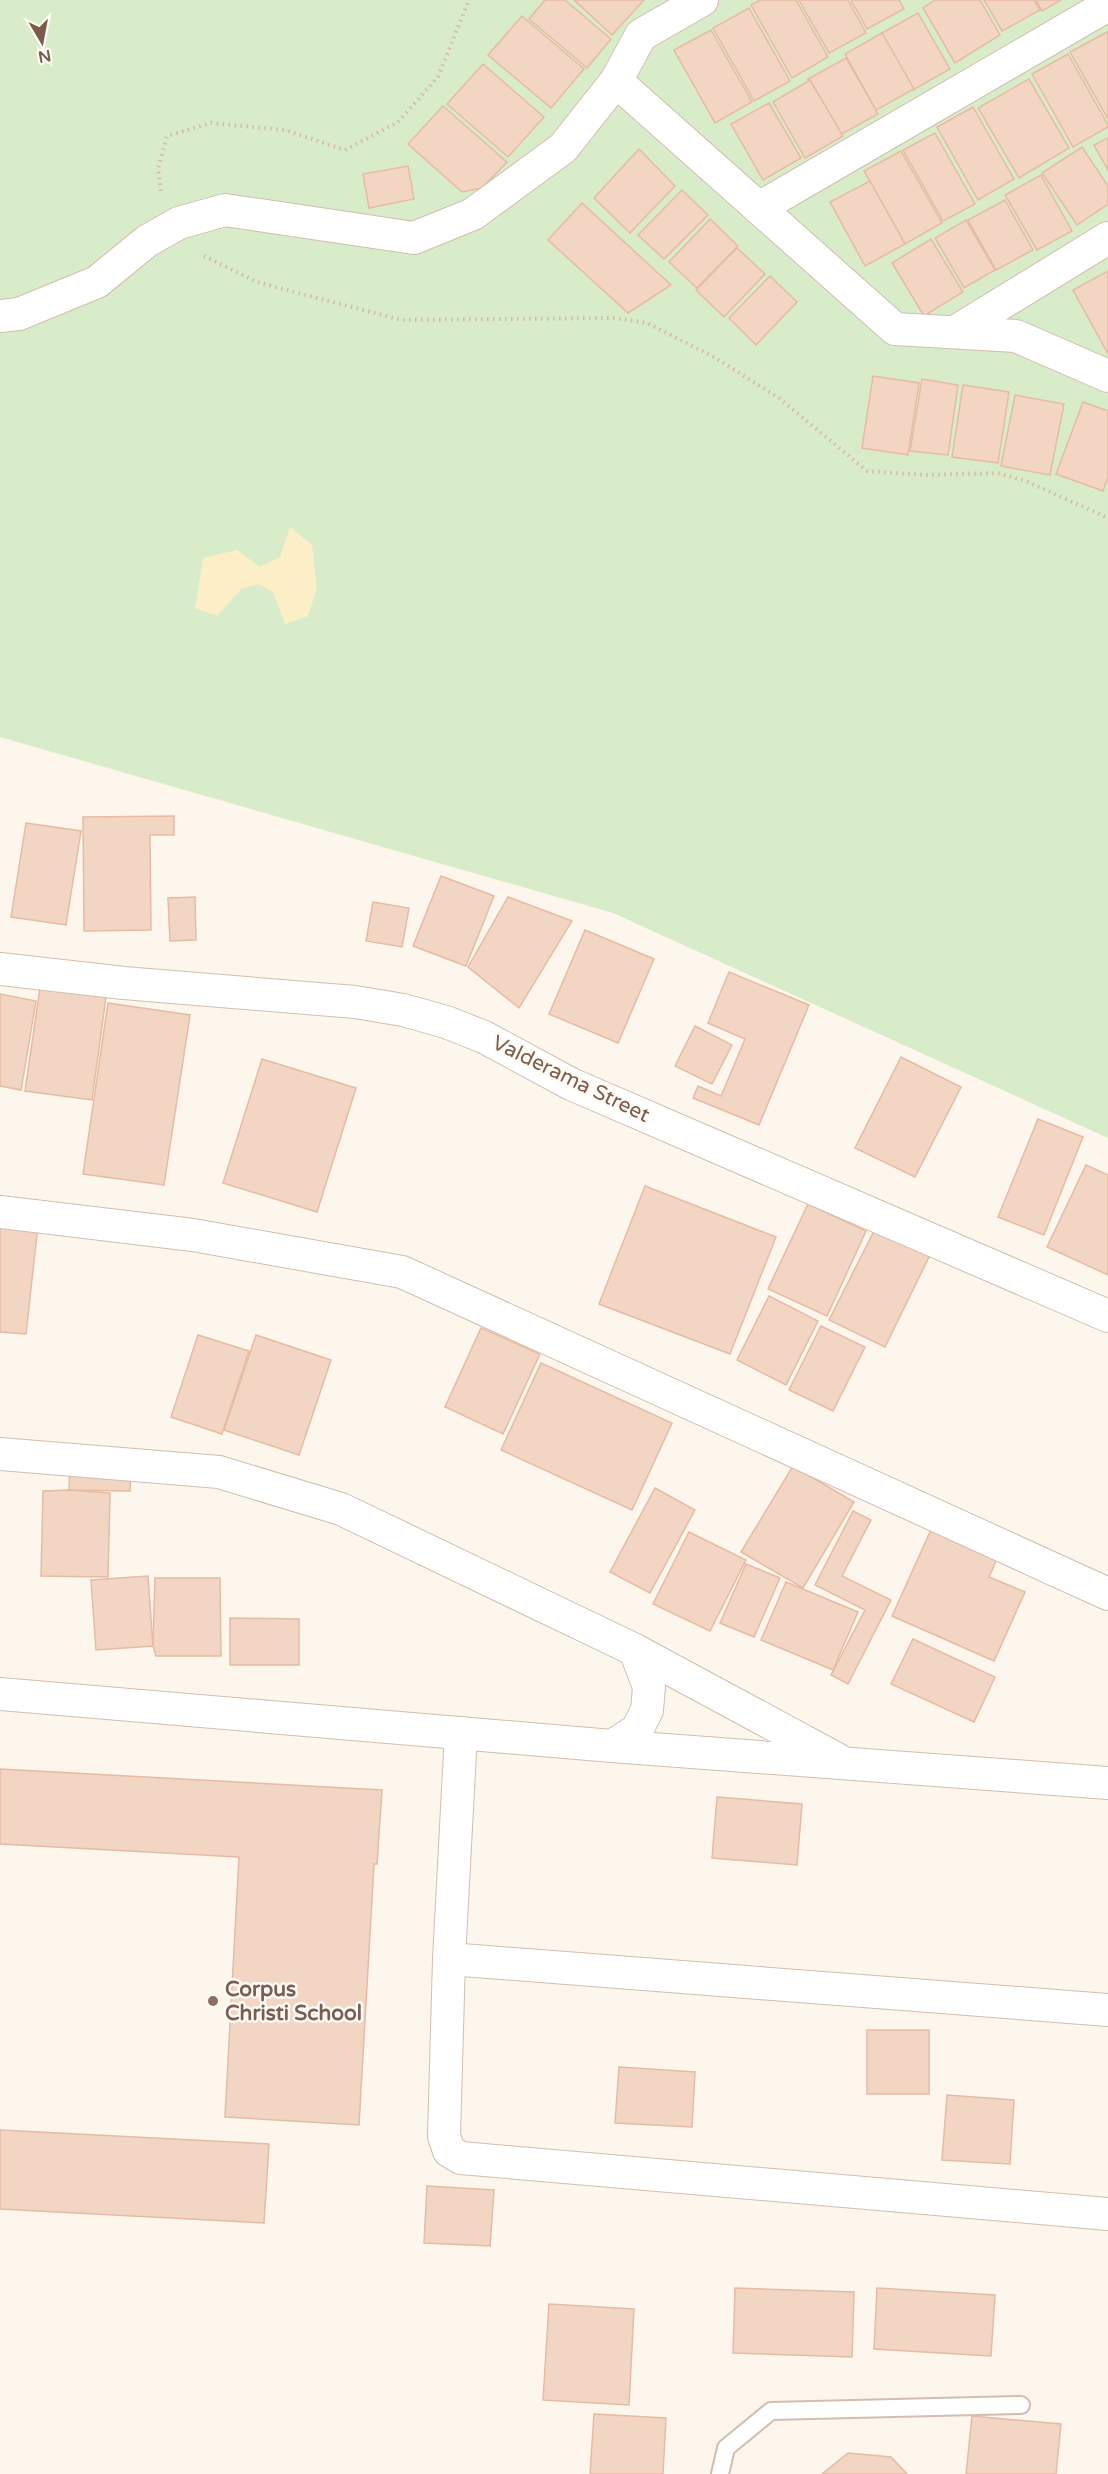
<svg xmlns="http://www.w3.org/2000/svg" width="1108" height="2474" font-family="'Varela Round',sans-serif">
<rect width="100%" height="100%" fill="#fdf6ec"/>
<path fill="#d8ecc9" d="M0,0H1108V1138L613,913L0,737Z"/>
<path fill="#fcefc7" d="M290,527L312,545L317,588L308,616L285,624L273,592L258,584L241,589L217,616L195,608L203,558L237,550L260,567L280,557Z"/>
<g fill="#f3d5c3" stroke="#e6bba3" stroke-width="1.5">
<path d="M545,0H565L611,39L587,68L529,19Z"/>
<path d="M574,0H644L612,35Z"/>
<path d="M760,0H796L828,57L792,78L751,5Z"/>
<path d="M799,0H848L866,33L829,53Z"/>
<path d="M851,0H899L904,9L867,29Z"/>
<path d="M935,0H980L1000,35L955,63L923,8Z"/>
<path d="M984,0H1034L1040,10L1002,31Z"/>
<path d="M1036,0H1061L1042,11Z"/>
<path d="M749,8L790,81L754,101L713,28Z"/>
<path d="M918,13L950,69L913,90L880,34Z"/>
<path d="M522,16L584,69L551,108L488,55Z"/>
<path d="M711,30L752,102L715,123L674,50Z"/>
<path d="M1107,32L1108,33V119L1070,52Z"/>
<path d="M882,33L914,89L876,110L845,54Z"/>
<path d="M1068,54L1108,125V127L1073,147L1032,74Z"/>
<path d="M846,58L878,114L840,135L808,79Z"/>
<path d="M483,64L544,117L508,157L447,104Z"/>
<path d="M1029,79L1069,148L1019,178L978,108Z"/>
<path d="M810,80L843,136L805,158L773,102Z"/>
<path d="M769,103L801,158L763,180L731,124Z"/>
<path d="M443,106L507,162L482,188L462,192L408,144Z"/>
<path d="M973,107L1014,179L978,200L937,127Z"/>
<path d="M935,133L975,204L943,221L903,150Z"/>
<path d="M1108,138V170L1094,145Z"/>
<path d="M1082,147L1108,186V204L1077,225L1042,173Z"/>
<path d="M639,149L675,186L630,233L594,198Z"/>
<path d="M901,151L942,223L905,244L864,171Z"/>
<path d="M408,166L414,199L369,208L363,174Z"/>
<path d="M1041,175L1072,231L1037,250L1005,195Z"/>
<path d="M870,181L905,244L865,266L830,202Z"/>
<path d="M682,190L708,215L664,259L638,235Z"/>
<path d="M1005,200L1033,250L996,270L968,220Z"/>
<path d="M582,203L671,285L628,313L548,240Z"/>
<path d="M710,219L738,246L697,288L669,262Z"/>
<path d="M966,220L995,270L964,288L935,238Z"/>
<path d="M931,239L963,292L924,316L892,263Z"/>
<path d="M737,248L765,274L724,317L696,290Z"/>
<path d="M1108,271V354L1073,290Z"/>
<path d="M770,276L797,302L756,345L729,318Z"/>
<path d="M873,376L919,383L908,455L862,448Z"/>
<path d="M922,379L958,385L948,455L910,451Z"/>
<path d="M963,385L1009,392L998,463L952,457Z"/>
<path d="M1015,395L1064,404L1050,475L1001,466Z"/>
<path d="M1083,402L1108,411V477L1103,491L1056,474Z"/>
<path d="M174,816V835H150L151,930L84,931L83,817Z"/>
<path d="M26,823L81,831L66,925L11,917Z"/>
<path d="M441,876L494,896L466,966L413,946Z"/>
<path d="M195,897L196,940L170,941L168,898Z"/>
<path d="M508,897L572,921L519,1008L468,967Z"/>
<path d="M373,902L409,908L402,947L366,941Z"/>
<path d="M585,930L654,959L618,1043L549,1014Z"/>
<path d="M729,972L809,1005L759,1125L693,1098L698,1086L721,1096L745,1039L708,1023Z"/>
<path d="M40,988L106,997L92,1100L25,1091Z"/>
<path d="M0,994L36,1001L21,1090L0,1086Z"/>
<path d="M108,1003L190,1015L164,1185L83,1174Z"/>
<path d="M695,1026L732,1045L712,1084L675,1066Z"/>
<path d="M901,1057L961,1087L915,1177L855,1148Z"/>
<path d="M262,1059L356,1088L317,1212L223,1183Z"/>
<path d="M1038,1119L1083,1137L1044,1235L998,1217Z"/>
<path d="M1086,1165L1108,1175V1275L1047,1247Z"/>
<path d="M645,1186L776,1237L730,1354L599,1304Z"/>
<path d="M808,1204L866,1231L827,1316L768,1289Z"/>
<path d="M0,1221L38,1225L26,1334L0,1332Z"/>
<path d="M875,1229L930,1255L885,1347L829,1320Z"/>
<path d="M769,1296L818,1321L786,1385L737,1360Z"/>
<path d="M821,1326L865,1347L833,1411L789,1390Z"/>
<path d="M481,1328L540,1354L503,1434L445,1407Z"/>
<path d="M198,1335L249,1351L222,1434L171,1417Z"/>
<path d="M256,1335L331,1360L299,1455L224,1430Z"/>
<path d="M541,1363L672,1423L632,1510L501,1450Z"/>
<path d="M70,1465L131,1467L130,1491L69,1490Z"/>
<path d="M793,1466L854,1502L803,1588L741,1552Z"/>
<path d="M655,1488L695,1510L650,1593L610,1572Z"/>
<path d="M69,1490L110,1493L108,1577L41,1576L43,1491Z"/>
<path d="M853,1511L871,1520L842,1576L891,1600L848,1684L831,1675L865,1610L815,1585Z"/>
<path d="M934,1523L1000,1552L989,1577L1025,1592L994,1661L892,1616Z"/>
<path d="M689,1532L746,1560L710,1631L653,1604Z"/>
<path d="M746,1564L780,1578L754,1637L720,1623Z"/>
<path d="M148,1576L153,1646L96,1650L91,1580Z"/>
<path d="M155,1578H220L221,1656H156L153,1646Z"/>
<path d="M786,1582L858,1612L833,1670L761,1640Z"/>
<path d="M230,1618L299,1619V1665H230Z"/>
<path d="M913,1639L995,1677L974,1722L891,1684Z"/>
<path d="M0,1769L382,1790L377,1864H374L359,2125L225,2117L239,1857L0,1844Z"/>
<path d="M717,1797L802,1804L797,1865L712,1858Z"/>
<rect x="867" y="2030" width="62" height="64"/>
<path d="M619,2067L695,2072L692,2127L615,2123Z"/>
<path d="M947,2095L1014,2100L1010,2164L942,2160Z"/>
<path d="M0,2130L269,2144L264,2223L0,2209Z"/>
<path d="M427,2186L494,2190L490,2246L424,2243Z"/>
<path d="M735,2288L854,2292L852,2357L733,2353Z"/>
<path d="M877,2288L995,2295L991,2356L874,2349Z"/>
<path d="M549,2304L634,2309L629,2405L543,2400Z"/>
<path d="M594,2414L666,2418L663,2474H590Z"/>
<path d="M972,2416L1061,2424L1056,2474H966Z"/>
<path d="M848,2453L891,2457L907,2474H822Z"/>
</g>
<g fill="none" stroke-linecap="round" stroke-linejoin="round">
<g stroke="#d1beb0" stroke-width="20">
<path id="lane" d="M720,2474L726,2448L771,2411L1021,2405"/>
</g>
<g stroke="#d1beb0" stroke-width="34">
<g id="street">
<path d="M616,81L895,329L1016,336L1108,376"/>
<path d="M759,208L1108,5"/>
<path d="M0,316L19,314L97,282L147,241L179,223L225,210L414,238L473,214L563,148L616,81L641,35L702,0"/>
<path d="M955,332L1108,238"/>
<path d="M0,969L124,983L355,1002L403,1010L446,1022L484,1037L571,1084L1108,1316"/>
<path d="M0,1212L193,1235L402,1272L1108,1594"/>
<path d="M0,1454L219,1472L341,1509L635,1650L837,1759"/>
<path d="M0,1694L612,1746L1108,1783"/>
<path d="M461,1733L449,1959L444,2136L449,2151L461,2158L1108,2214"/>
<path d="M612,1746L637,1730L647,1710L649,1687L635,1650"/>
<path d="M449,1959L1108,2010"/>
</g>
</g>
<g stroke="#d9b8a5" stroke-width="4" stroke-dasharray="1.5 4.5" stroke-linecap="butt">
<path d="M161,191L158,169L167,136L211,123L285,130L345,150L398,122L438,77L469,0"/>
<path d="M204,256L257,282L401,320L614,318L647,323L714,357L779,398L867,471L926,475L998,473L1028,482L1108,518"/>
</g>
<use href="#lane" stroke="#fff" stroke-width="16"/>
<use href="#street" stroke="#fff" stroke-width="32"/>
</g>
<circle fill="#8d6e63" stroke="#fffaf3" stroke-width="2" cx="213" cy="2001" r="6"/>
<g text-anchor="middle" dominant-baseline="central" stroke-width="5" stroke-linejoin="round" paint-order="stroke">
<g font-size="21" fill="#7a5c4d" stroke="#fffaf3">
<text transform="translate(571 1079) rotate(26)">Valderama Street</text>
</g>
<g font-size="21" font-weight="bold" fill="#785e54" stroke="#fffaf3" text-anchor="start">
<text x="225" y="1989">Corpus<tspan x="225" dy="24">Christi School</tspan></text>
</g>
</g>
<g transform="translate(42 42) rotate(170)" stroke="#fffaf3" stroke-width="4.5" paint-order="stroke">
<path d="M0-4.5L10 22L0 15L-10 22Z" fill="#7a5c4d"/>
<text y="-9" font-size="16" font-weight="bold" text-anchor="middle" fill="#7a5c4d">N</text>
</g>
</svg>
